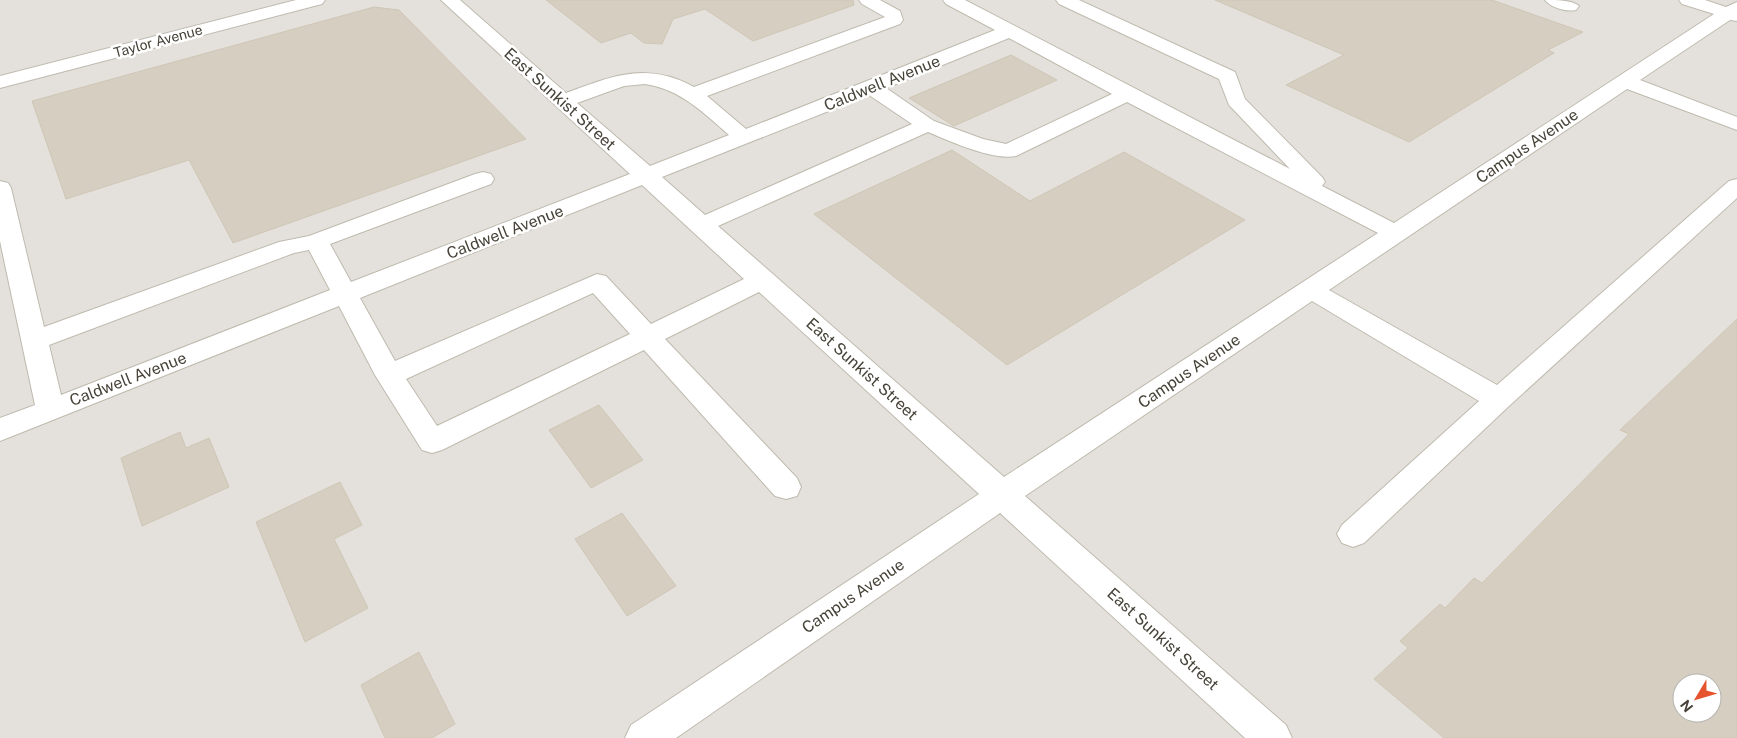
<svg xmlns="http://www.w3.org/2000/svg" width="1737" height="738" font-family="'Public Sans',sans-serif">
<rect width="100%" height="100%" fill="#f4f2eb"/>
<path fill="#e4e1dc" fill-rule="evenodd" d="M0,0H1737V738H0ZM1682,683H1712V713H1682Z"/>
<g fill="#d5cec1" stroke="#cfc6b5" fill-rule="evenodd">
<path d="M546,0H853L854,5L753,41L705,9L673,19L662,44L644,43L631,33L601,43Z"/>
<path d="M1215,0H1492L1583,32L1548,50L1554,53L1409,142L1286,85L1344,55Z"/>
<path d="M374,7L399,10L526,139L233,243L189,160L66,199L32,101Z"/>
<path d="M1011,55L1057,80L954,126L909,98Z"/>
<path d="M952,150L1030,201L1124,152L1245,220L1007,365L814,214Z"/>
<path d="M1737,319V738H1444L1374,679L1408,648L1400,641L1440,604L1445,608L1474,578L1482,583L1629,434L1620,430ZM1682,683H1712V713H1682Z"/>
<path d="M599,405L643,460L591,488L549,430Z"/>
<path d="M180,432L186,448L209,438L229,487L142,526L121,458Z"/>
<path d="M340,482L362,525L334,539L368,608L305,642L256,522Z"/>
<path d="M622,513L676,586L627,616L575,539Z"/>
<path d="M419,652L455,724L432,738H385L361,685Z"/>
</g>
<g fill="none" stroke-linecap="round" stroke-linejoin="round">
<g stroke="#bfbaae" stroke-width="2">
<g id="minor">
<path d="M296,0H325L322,4L0,88V76Z"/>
<path d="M441,0H460L566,93C612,76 647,61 694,87L885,17L862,4L859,0H880L900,11L903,20L900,24L707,96L746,129L995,30L946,4L943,0H965L1290,169L1229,105L1219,79L1059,4L1056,0H1079L1235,72L1245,99L1322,177L1325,182L1322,186L1394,223L1714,14L1682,4L1679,0H1705L1726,7L1737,2V21L1730,20L1640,80L1737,117V130L1627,89L1329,290L1497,385L1729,181L1737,179V198L1509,406L1364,543L1353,547L1342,543L1337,534L1342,525L1479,401L1312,301L1025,496L1286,725L1292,738H1245L1000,513L676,738H625L631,725L979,494L759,292L665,339L797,478L801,487L797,496L786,499L775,496L644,350L442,450L432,453L422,450L375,375L339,306L0,441V418L35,405L0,241V181L8,183L11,188L44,327L279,242L309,236L475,174L483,172L491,174L494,179L491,184L330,244L351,282L630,174ZM1009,38L1112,94L1006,144L983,139L934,121L886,88ZM645,84C680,89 704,113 729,135L650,166L577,103L624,86ZM869,95L912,124L705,215L662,177ZM1127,102L1378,233L1004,477L718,226L928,132C949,141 994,161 1016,156ZM642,185L744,279L651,324L606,276L597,274L395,361L360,298ZM309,250L330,290L61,395L49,345L294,253ZM593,293L630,334L437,426L406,379Z"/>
<path d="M1545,0C1556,0 1572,0 1579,6L1576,10C1567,12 1551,8 1545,0Z"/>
</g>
</g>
<use href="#minor" fill="#fff" fill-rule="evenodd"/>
</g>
<g text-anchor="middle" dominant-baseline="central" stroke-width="5" stroke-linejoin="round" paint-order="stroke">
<g font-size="14" fill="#474339" stroke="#fff">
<text transform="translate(158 41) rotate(-15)">Taylor Avenue</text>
</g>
<g font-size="16" fill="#474339" stroke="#fff">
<text transform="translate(882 83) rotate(-22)">Caldwell Avenue</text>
<text transform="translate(560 99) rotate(42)">East Sunkist Street</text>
<text transform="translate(1527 146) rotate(-34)">Campus Avenue</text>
<text transform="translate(505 232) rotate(-21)">Caldwell Avenue</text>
<text transform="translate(862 369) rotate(42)">East Sunkist Street</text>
<text transform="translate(1189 371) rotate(-34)">Campus Avenue</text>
<text transform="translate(128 379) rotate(-21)">Caldwell Avenue</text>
<text transform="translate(853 596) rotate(-34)">Campus Avenue</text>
<text transform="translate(1163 639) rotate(42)">East Sunkist Street</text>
</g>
</g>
<g transform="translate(1697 698) rotate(232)"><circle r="24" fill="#ffffff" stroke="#b5b4b0"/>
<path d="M0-4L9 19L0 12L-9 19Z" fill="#e6542f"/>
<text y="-8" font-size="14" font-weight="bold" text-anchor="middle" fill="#474339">N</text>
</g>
</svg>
